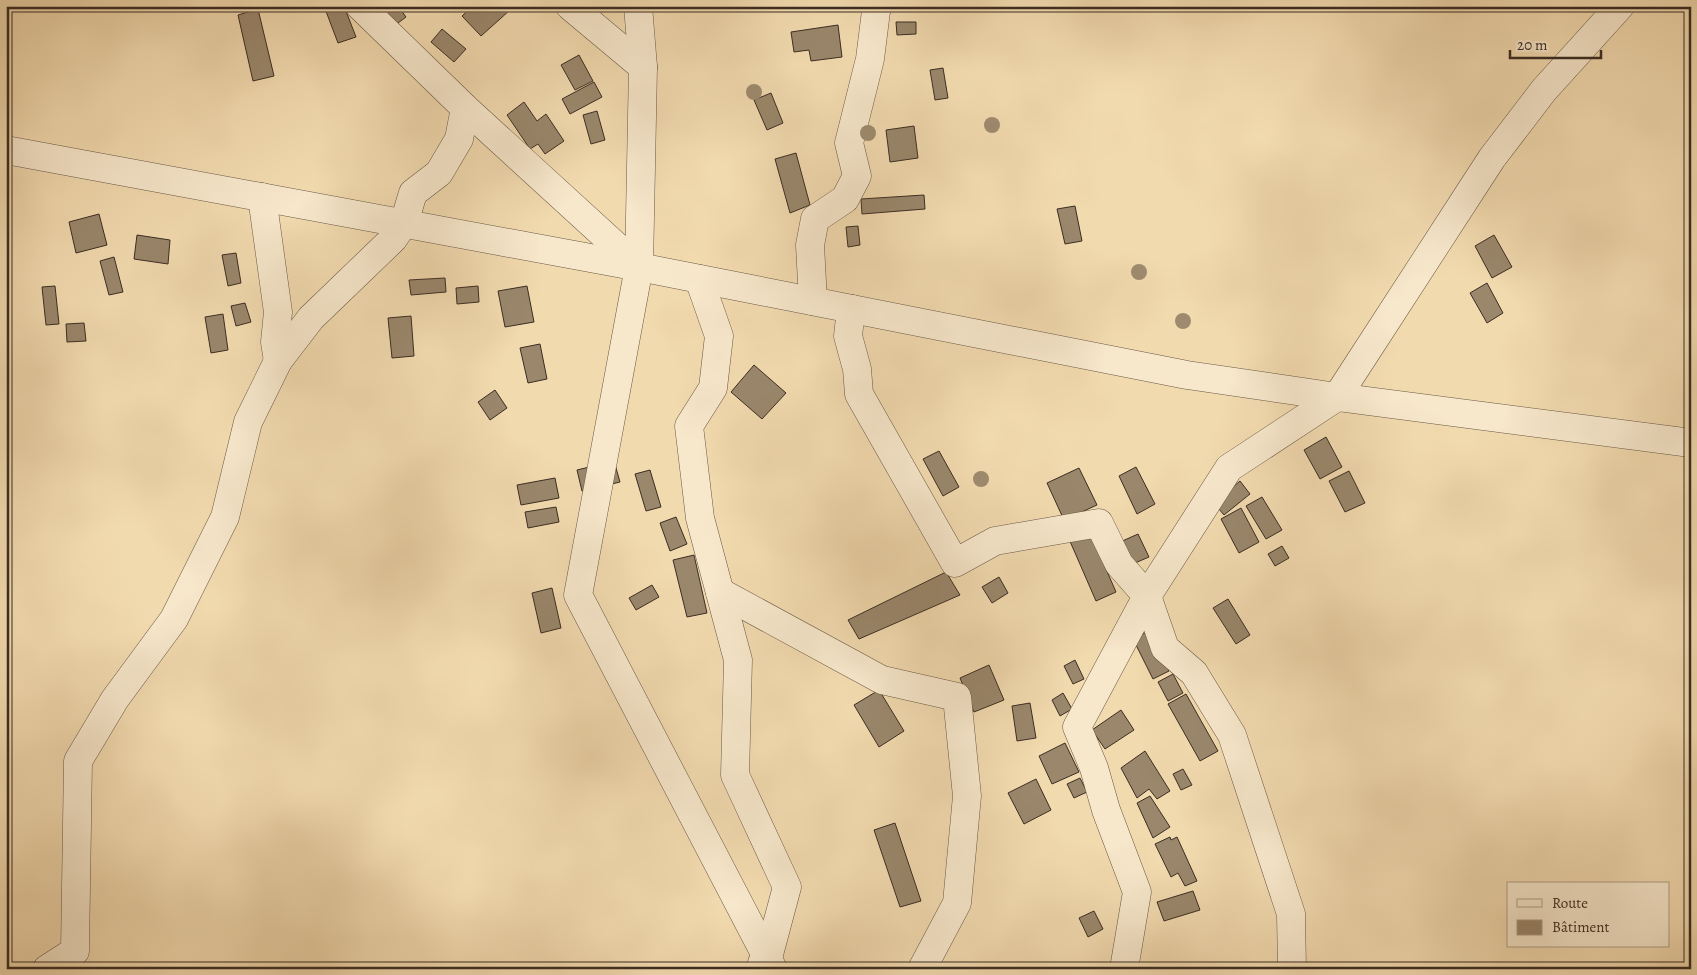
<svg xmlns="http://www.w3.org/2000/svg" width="1697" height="975" font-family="Alegreya,serif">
<rect width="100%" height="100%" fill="#f2daaf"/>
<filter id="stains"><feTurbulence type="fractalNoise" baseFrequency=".004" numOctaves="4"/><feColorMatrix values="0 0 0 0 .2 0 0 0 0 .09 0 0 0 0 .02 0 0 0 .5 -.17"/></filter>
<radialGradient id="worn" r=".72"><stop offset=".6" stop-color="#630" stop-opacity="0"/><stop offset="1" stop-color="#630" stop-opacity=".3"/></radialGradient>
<g fill="#9a876c" stroke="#3b2d23">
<path d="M324,6H344L356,37L338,43Z"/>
<path d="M374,6H398L406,17L390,29Z"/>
<path d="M473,6H508L510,10L481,36L462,16Z"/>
<path d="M258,9L274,76L253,81L238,15Z"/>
<path d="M896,22H916V34L897,35Z"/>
<path d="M838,25L842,57L811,61L809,50L794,52L791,32Z"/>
<path d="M442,29L466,49L454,62L431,42Z"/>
<path d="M579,55L593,81L575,90L561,65Z"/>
<path d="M943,68L948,98L935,100L930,70Z"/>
<path d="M594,82L602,97L570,114L562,99Z"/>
<path d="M771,93L783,123L767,130L754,100Z"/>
<path d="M524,102L537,121L546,114L564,141L545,154L538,144L530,149L507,115Z"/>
<path d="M597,111L605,140L591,144L583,115Z"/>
<path d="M914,126L918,158L890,162L886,130Z"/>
<path d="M796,153L810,205L790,213L775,159Z"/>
<path d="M924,195L925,209L862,214L861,199Z"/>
<path d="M1075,206L1082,241L1065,244L1057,209Z"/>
<path d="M99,214L107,245L76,253L69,222Z"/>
<path d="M858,226L860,245L848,247L846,227Z"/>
<path d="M137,235L170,240L168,264L134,259Z"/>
<path d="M1494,235L1512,267L1492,278L1475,246Z"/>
<path d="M236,253L241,283L228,286L222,255Z"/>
<path d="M114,257L123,292L109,295L100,261Z"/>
<path d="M445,278L446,292L411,295L409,280Z"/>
<path d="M1487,283L1503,313L1487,323L1470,293Z"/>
<path d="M55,286L59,324L46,325L42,287Z"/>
<path d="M478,286L479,302L457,304L456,288Z"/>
<path d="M527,286L534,322L505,327L498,291Z"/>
<path d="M245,303L251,322L236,326L231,306Z"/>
<path d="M223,314L228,350L211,353L205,317Z"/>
<path d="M411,316L414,356L392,358L388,318Z"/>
<path d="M84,323L86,341L67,342L66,324Z"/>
<path d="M540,344L547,379L528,383L520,348Z"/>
<path d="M754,365L786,393L762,419L731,392Z"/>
<path d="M495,390L507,408L490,420L478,402Z"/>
<path d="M1326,437L1342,467L1320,479L1304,450Z"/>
<path d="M939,451L959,487L943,496L923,459Z"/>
<path d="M614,461L620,482L582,491L577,470Z"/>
<path d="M1136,467L1155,504L1137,514L1119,476Z"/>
<path d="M1079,468L1097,505L1064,520L1047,483Z"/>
<path d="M650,470L661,507L646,511L635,474Z"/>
<path d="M1349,471L1365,503L1345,512L1329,481Z"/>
<path d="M555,478L559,498L521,505L517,485Z"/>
<path d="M1240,481L1250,494L1224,515L1214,503Z"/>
<path d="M1262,497L1282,530L1266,539L1246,506Z"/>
<path d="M556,507L559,522L528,528L525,512Z"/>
<path d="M1241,508L1259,542L1239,553L1221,519Z"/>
<path d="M676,517L687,544L670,551L660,523Z"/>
<path d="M1089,530L1116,592L1096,601L1069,539Z"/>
<path d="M1138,534L1149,557L1128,566L1118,543Z"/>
<path d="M1282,546L1289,558L1275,566L1268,554Z"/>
<path d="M694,555L707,613L687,617L673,560Z"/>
<path d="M946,572L960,595L859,639L848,620Z"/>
<path d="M999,577L1008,593L992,603L982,587Z"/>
<path d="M652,585L659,597L636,610L629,598Z"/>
<path d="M552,588L561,628L541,633L532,593Z"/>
<path d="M1228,599L1250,635L1236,644L1213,608Z"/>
<path d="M1149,631L1169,671L1153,679L1133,639Z"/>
<path d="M1075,660L1084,679L1073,684L1064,666Z"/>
<path d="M989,665L1004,700L974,712L960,678Z"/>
<path d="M1173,674L1183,693L1168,701L1158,682Z"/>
<path d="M879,690L904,731L879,747L854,705Z"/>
<path d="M1063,693L1072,709L1060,716L1052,700Z"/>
<path d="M1186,694L1218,751L1200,761L1168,704Z"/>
<path d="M1030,703L1036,738L1017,741L1012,706Z"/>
<path d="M1121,710L1134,730L1105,749L1092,730Z"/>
<path d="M1065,743L1079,772L1052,784L1039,756Z"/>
<path d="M1145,751L1170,791L1157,799L1149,789L1137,798L1121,768Z"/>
<path d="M1183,769L1192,785L1181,790L1173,774Z"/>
<path d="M1080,778L1087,792L1074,798L1067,784Z"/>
<path d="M1036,779L1051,810L1024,824L1008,793Z"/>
<path d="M1150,796L1170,827L1153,838L1137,803Z"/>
<path d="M895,823L921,901L900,907L874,830Z"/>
<path d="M1170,837L1171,840L1177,837L1197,881L1185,886L1178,873L1171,877L1155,844Z"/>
<path d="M1193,891L1200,910L1164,921L1157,902Z"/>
<path d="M1094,911L1103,929L1088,937L1079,918Z"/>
</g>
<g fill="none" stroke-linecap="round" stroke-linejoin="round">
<g stroke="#695846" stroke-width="29">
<g id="minor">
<path d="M360,6L465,108L639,267"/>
<path d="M570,6L643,67L639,267L578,595L773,969"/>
<path d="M638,6L643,67"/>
<path d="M6,150L639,267L1187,375L1337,397L1691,443"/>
<path d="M262,197L278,312L275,342L278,361"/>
<path d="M699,279L719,336L713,388L689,426L700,518L738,660L735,775L787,887L768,958L762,963"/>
<path d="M813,301L810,245L815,219L845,199L857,176L849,143L870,59L876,11L878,6"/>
<path d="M851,309L848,336L857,369L859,394L955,563L995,541L1099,523L1119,564L1147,596L1165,648L1194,673L1232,735L1291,914L1292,969"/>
<path d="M720,592L882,680L957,697L967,796L957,903L922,969"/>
<path d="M47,969L75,951L78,761L115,699L174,619L225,517L248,422L278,361L311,318L393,239L404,223L413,193L439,173L459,139L465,108"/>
<path d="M1124,969L1137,892L1106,810L1094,768L1077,727L1147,596L1229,468L1337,397L1492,158L1544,90L1620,6"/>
</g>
</g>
<use href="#minor" stroke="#f7e7cb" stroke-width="28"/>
</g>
<g fill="#9e8b6f">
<circle cx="754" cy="92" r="8"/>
<circle cx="992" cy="125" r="8"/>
<circle cx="868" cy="133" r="8"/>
<circle cx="1139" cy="272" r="8"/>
<circle cx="1183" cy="321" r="8"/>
<circle cx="981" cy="479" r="8"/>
</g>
<rect width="1697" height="975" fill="none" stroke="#f2daaf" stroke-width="25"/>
<rect x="8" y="8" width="1682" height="960" fill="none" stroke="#3b2d23" stroke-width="2.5"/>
<rect x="12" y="12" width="1672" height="950" fill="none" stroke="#3b2d23"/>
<rect x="1507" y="882" width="162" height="65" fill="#f7e7cb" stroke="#ac9d88"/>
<rect x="1517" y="899" width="25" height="8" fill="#f7e7cb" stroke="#ac9d88"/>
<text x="1552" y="908" font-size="15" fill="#3b2d23">Route</text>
<rect x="1517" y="920" width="25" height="15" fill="#9a876c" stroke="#ac9d88"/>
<text x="1552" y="932" font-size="15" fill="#3b2d23">Bâtiment</text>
<path d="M1510 50v8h91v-8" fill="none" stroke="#3b2d23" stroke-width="2.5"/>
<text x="1517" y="50" font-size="15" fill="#3b2d23" stroke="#f7e7cb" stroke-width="4" paint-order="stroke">20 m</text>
<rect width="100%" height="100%" filter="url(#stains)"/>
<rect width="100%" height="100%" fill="url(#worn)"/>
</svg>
